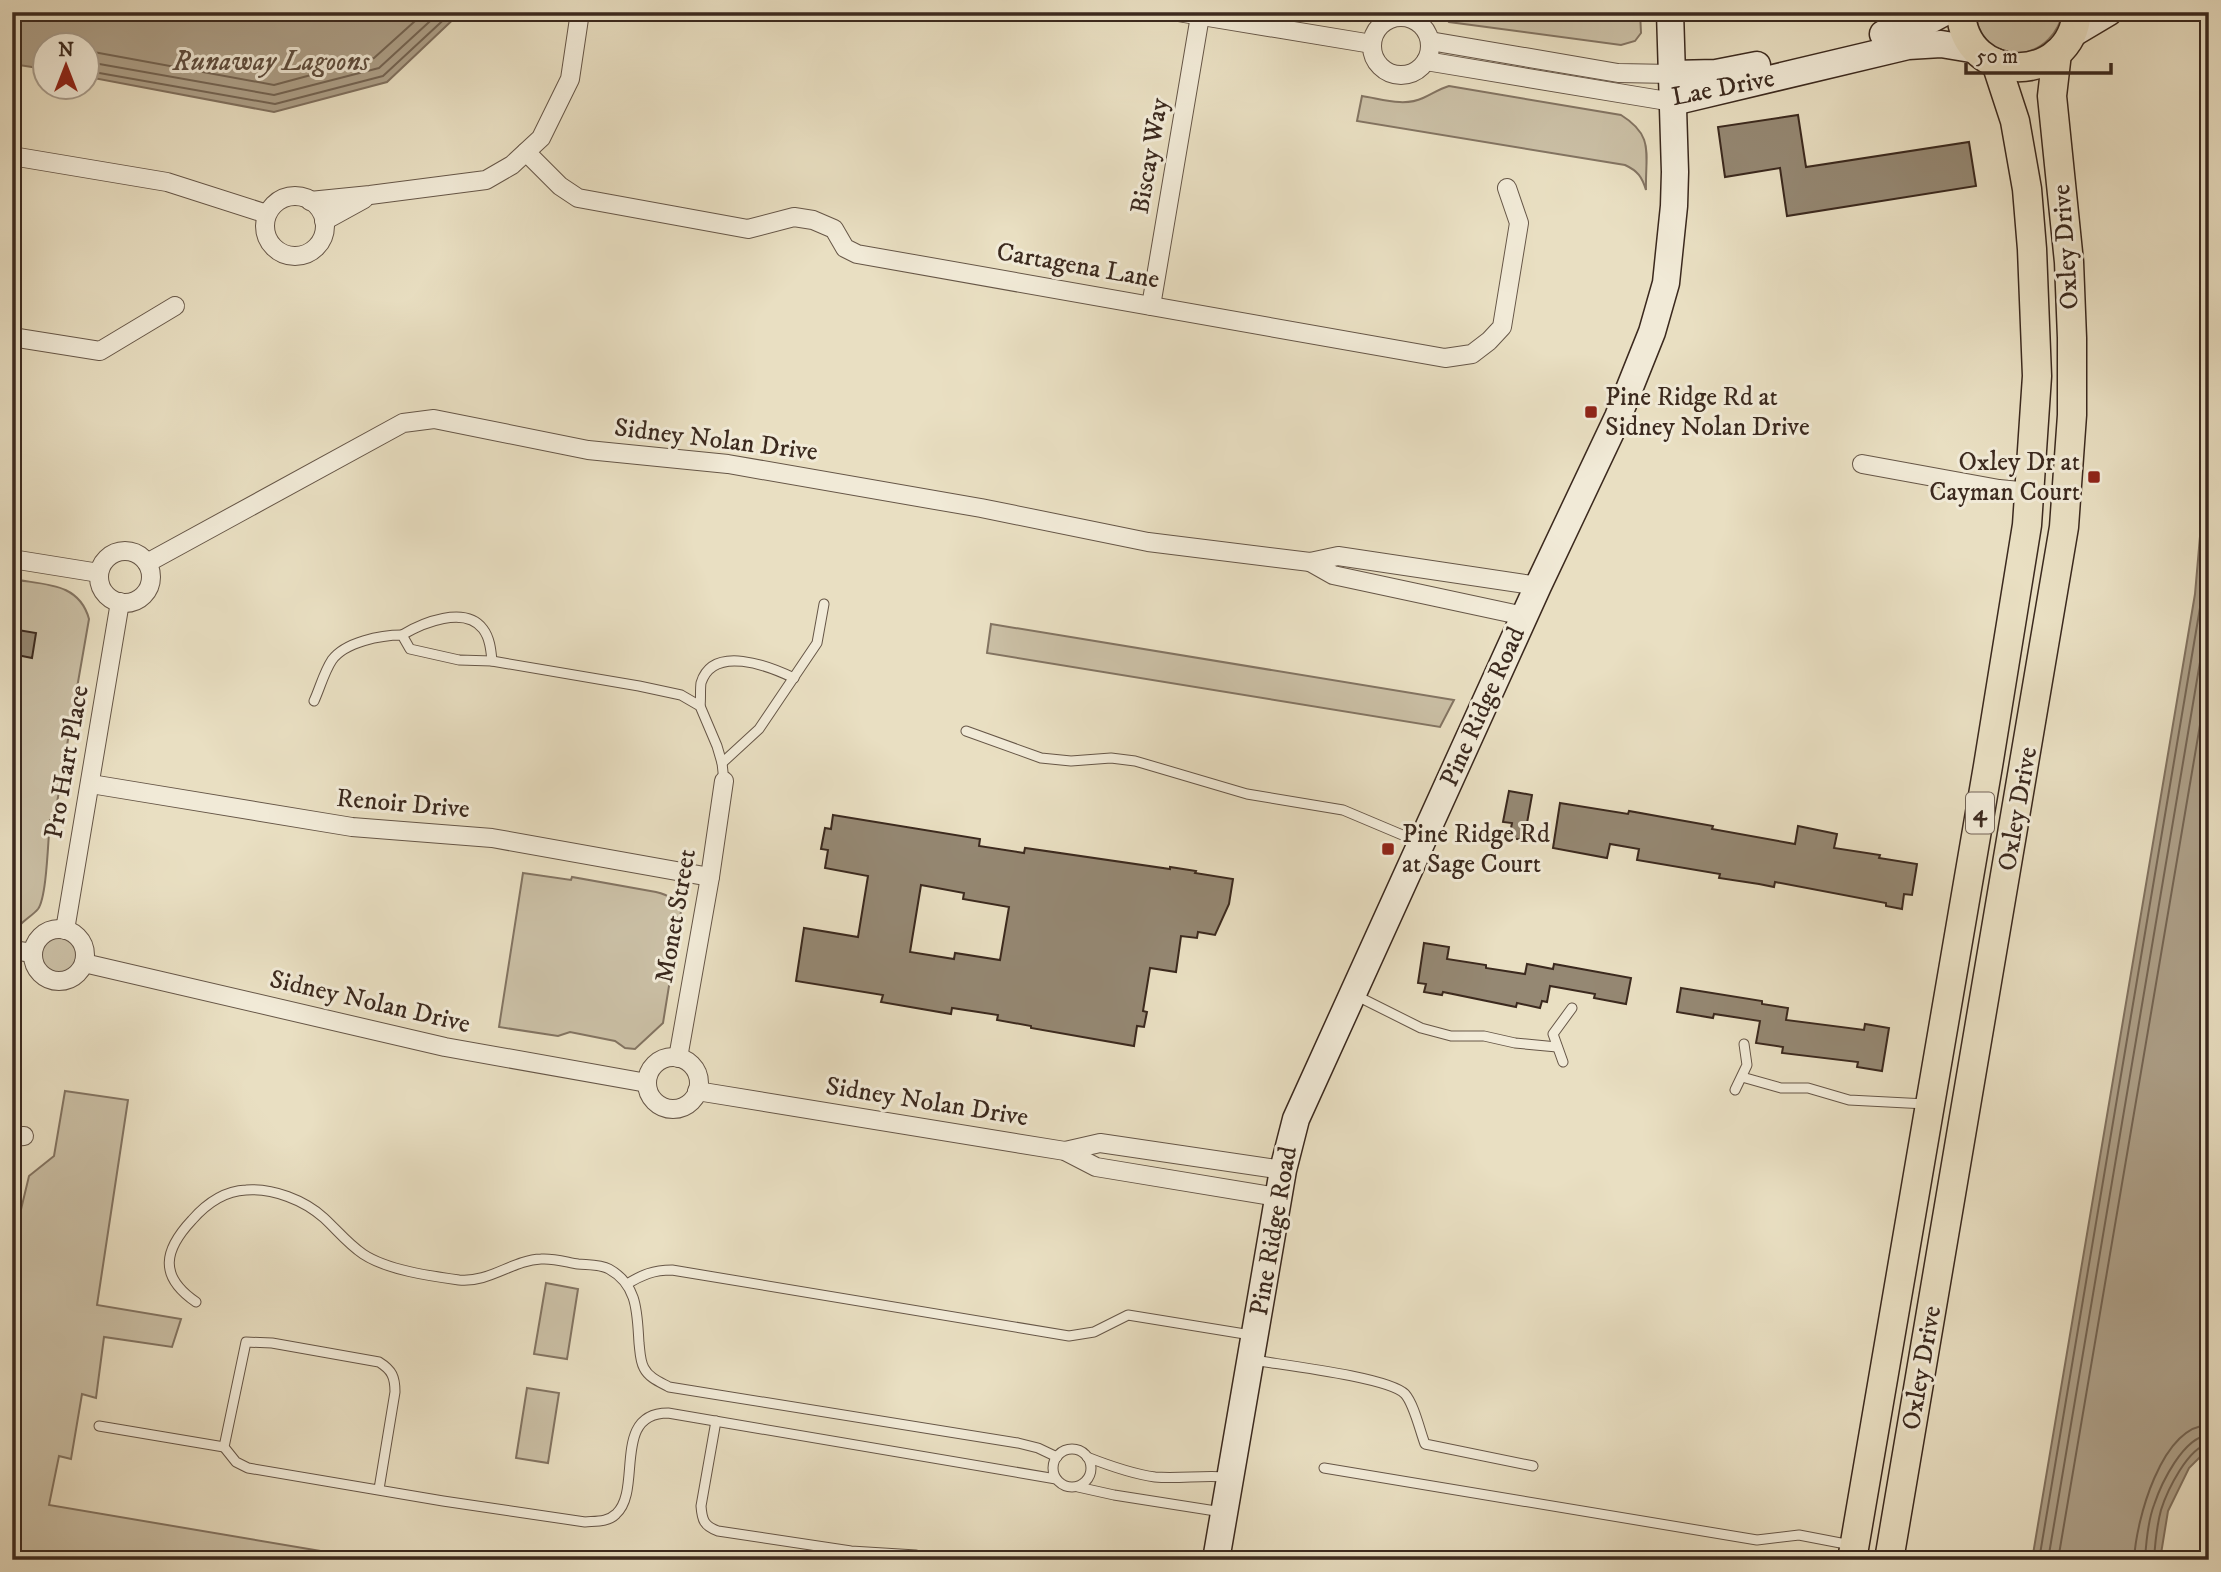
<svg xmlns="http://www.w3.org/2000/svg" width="2221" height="1572" font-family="'IM FELL DW Pica',serif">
<rect width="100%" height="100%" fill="#e9dfc2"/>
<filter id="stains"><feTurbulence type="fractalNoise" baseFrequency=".00286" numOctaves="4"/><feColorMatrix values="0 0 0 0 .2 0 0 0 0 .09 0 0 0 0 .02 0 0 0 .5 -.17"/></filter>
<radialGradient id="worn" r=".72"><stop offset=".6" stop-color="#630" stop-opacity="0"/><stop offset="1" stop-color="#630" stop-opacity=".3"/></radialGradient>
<g fill="#cbc0a6" stroke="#837462" stroke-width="2">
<path d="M1440,12H1640L1641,33L1635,41L1621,45L1449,22Z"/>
<path d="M1975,12H2063C2054,57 1996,70 1979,28C1977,23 1976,17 1975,12Z"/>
<path d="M1449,86L1621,115C1655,136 1645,154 1646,190C1642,177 1638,171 1625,165L1357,121L1362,96C1382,99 1404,107 1423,98C1432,94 1439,89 1449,86Z"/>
<path d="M12,579C44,585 79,582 89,619L54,820H50C48,838 47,897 38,909C34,914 26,919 21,924L12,922Z"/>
<path d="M991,624L1454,700L1440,727L987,653Z"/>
<path d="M523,873L571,880L572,877L656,892C669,895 675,899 681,912L663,1023L635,1049L625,1048L615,1041L570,1032L558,1036L499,1027Z"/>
<circle cx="59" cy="955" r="18"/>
<path d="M65,1091L128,1100L97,1305L181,1319L172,1347L104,1337L96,1398L82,1394L71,1459L59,1456L49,1505L374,1560H12V1247L29,1176L54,1156Z"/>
<path d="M546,1283L578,1289L567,1359L534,1354Z"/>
<path d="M527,1388L559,1393L548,1463L516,1458Z"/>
</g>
<g fill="#aea18a" stroke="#80715f" stroke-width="2">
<path d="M12,12H461L387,82L274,112L88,77V46H46L45,69L12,64Z"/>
<path d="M2209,130V320L2200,144Z"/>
<path d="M2209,433V1448L2189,1468L2168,1511L2160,1560H2032L2195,594Z"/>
</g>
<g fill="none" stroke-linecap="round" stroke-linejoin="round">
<g stroke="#746554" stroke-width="2">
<path d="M88,51L274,85L374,58L425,12"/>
<path d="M88,62L274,95L379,68L440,12"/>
<path d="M88,71L275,104L383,76L452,12"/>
<path d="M2039,1560L2202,596L2209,527"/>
<path d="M2048,1560L2209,609"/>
<path d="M2058,1560L2209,672"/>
<path d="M2134,1560C2136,1521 2161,1426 2209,1425"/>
<path d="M2145,1560C2146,1543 2148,1521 2154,1505C2161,1484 2183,1437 2209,1435"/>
<path d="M2154,1560C2155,1544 2157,1525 2161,1510C2167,1491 2188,1447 2209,1444"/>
</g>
</g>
<g fill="#958873" stroke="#3b291e" stroke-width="2" fill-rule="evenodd">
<path d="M1798,115L1806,167L1969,142L1976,186L1787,216L1780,168L1725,177L1718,127Z"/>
<path d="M12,629L36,633L32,658L12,654Z"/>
<path d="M1509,791L1532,795L1524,840L1509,838L1512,823L1503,822Z"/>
<path d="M1560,803L1628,814L1629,811L1668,818L1713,826L1712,829L1795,844L1798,826L1837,834L1834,848L1880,855L1879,858L1917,864L1912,895L1904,894L1902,909L1886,906V903L1775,882L1774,887L1759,884L1719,878L1720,874L1637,860L1639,849L1610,844L1607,858L1553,848Z"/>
<path d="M833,815L980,839L979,846L1024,853L1025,848L1170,869V867L1196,871L1195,873L1233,879L1229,904L1215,935L1198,932L1197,938L1181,936L1176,972L1150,968L1143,1011L1147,1012L1144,1027L1137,1026L1134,1046L1031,1028V1026L997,1020L998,1015L952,1008L951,1014L881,1002L883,995L796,981L804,928L858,937L868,876L825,868L828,850L821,849L825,828L831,829ZM921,885L964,893L963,899L1009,907L1000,960L955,953L954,959L910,952Z"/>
<path d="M1424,943L1449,947L1447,959L1486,965V968L1525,974L1527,964L1553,969L1554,964L1631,978L1626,1004L1594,998L1595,994L1550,986L1547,1002L1542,1001L1540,1008L1517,1003L1516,1007L1443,992L1442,995L1424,992L1426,984L1418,983Z"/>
<path d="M1681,988L1762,1001V1004L1788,1008L1786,1020L1864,1030L1865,1024L1889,1028L1882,1071L1857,1067L1858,1062L1782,1053L1783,1047L1756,1043L1760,1021L1714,1014L1713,1018L1677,1012Z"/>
</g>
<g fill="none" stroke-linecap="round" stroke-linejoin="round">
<g stroke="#665647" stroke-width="11">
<g id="lane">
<path d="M402,635C422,623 465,605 483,629C490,638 491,651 492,661"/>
<path d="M314,701C320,688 324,672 332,660C345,642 381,635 402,635L410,649L459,660L492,661L639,686L681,695L700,706L717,746L722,763L724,781"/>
<path d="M700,706C701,699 700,690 701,683C713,644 769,666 794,678"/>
<path d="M966,731L1041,758L1071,761L1111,758L1135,761L1247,794L1343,810L1419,842"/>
<path d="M722,763L759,729L817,643L824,604"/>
<path d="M1355,995L1421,1028L1451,1036H1484L1515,1043L1557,1047"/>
<path d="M1563,1062L1553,1034L1572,1008"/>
<path d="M1742,1077L1781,1088H1808L1849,1100L1926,1104"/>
<path d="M1735,1090L1747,1065L1744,1044"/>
<path d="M627,1284C642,1275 653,1270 672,1270L1069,1336L1094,1332L1128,1315L1251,1335"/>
<path d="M196,1302C158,1276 164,1250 192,1220C206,1204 224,1191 246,1190C273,1188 304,1200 324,1218C337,1230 348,1244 363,1254C387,1270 430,1276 459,1280C489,1283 513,1260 541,1259C553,1258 566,1262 578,1264C587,1265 600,1264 609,1269C638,1285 637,1313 639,1343C640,1351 640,1361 644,1368C649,1378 660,1382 669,1387L1018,1443L1038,1448L1057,1457"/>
<path d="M1253,1360C1282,1365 1388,1377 1405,1394C1414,1404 1420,1431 1425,1444L1533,1466"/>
<path d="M716,1421L701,1506C702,1520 704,1526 718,1531L851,1551L916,1555L936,1560"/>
<path d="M99,1426L224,1447"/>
<circle cx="1072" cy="1468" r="19"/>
<path d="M1087,1457C1110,1466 1132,1474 1155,1477C1178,1479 1203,1475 1226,1477"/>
<path d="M1324,1468L1757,1540L1799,1535L1851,1545"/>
<path d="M1078,1487L1114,1495L1222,1512"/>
<path d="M379,1489L395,1392C395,1377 392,1370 379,1362L272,1343L246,1342L224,1447L236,1462L248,1468L443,1501L585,1522C596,1521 608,1522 616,1514C643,1490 611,1413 668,1413L1056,1479"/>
</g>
</g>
<g stroke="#665647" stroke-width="20">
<g id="street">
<path d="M1178,12L1372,44"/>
<circle cx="1401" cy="46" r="29"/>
<path d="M1430,41L1618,73L1672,74"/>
<path d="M1426,61L1673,102"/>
<path d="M526,152L560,186L578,198L748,229L794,217L813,220L834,229L845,248L857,254L1445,358L1472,354L1489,341L1502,327L1519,223L1507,188"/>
<path d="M12,156L167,182L267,214"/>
<circle cx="295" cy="226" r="30"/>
<path d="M310,201L370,195L486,180L512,165L541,138L570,79L580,12"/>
<path d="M324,221L364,199"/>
<path d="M1151,306L1200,16"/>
<path d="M12,337L100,351L175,306"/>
<path d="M1862,464L1999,489L2030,492"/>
<circle cx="125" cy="577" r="26"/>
<path d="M12,559L99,573"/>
<path d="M1310,562L1333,575L1524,616"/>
<path d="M147,563L403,423L434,419L588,450L728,464L981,508L1148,542L1310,562L1338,556L1538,586"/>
<path d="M91,784L352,827L492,838L710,877"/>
<circle cx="59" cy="955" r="26"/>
<path d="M65,930L120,602"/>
<path d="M12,950L33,953"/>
<path d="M84,963L445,1047L647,1083"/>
<circle cx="673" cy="1083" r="26"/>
<path d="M678,1058L710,877L724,781"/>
<path d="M697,1091L1065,1151L1096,1167L1278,1197"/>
<path d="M12,1137L24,1136"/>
<path d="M1065,1151L1100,1143L1283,1170"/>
</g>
</g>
<g stroke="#3b291e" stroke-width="29">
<g id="secondary">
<path d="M1883,34L1917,27L1945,12"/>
<path d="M2072,34L2109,12"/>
<path d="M1672,74L1716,73L1757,65"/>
<path d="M1673,102L1908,46L1941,44L1977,50"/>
<path d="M1216,1560L1283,1170L1296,1119L1538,586L1618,417L1652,332L1666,283L1674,206L1675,172L1670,12"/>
</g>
</g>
<g stroke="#3b291e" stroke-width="31">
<g id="primary">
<path d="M1961,12C1964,85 2071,86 2077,12"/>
<path d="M1852,1560L1988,766L2027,525L2037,376L2032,249L2027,189L2015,121L1996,63"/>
<path d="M1889,1560L2064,527L2072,415V338L2069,262L2052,96L2057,53"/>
</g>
</g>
<use href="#lane" stroke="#f1ead7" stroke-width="9"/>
<use href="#street" stroke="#f1ead7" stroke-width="18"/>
<use href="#secondary" stroke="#f1ead7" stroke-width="26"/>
<use href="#primary" stroke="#e9dfc2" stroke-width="28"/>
</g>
<g fill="#8f2418" stroke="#f1ead7" stroke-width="2.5">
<rect x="1584" y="405" width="14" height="14" rx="3.5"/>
<rect x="2087" y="470" width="14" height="14" rx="3.5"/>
<rect x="1381" y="842" width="14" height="14" rx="3.5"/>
</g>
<g text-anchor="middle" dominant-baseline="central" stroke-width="6" stroke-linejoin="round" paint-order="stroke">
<rect fill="#f1ead7" stroke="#726356" stroke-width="2" x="1966" y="792.5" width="28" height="41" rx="5"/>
<g font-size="24" font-weight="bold" fill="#3b291e">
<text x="1980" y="813">4</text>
</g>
<g font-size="26" fill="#3b291e" stroke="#f1ead7">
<text transform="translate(1723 88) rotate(-11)">Lae Drive</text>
<text transform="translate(1150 156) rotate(-80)">Biscay Way</text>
<text transform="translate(2066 247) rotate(-94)">Oxley Drive</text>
<text transform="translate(1078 266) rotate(10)">Cartagena Lane</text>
<text transform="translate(716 440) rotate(7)">Sidney Nolan Drive</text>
<text transform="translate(1483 707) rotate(-66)">Pine Ridge Road</text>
<text transform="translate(67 762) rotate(-80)">Pro Hart Place</text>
<text transform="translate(403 804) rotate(5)">Renoir Drive</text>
<text transform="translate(2018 809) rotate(-80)">Oxley Drive</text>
<text transform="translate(676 916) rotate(-80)">Monet Street</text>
<text transform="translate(370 1002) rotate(13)">Sidney Nolan Drive</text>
<text transform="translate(927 1102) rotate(9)">Sidney Nolan Drive</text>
<text transform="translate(1274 1231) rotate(-80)">Pine Ridge Road</text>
<text transform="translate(1922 1368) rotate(-80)">Oxley Drive</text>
</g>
<g font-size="26" fill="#3b291e" stroke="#f1ead7" text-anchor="start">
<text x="1605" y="397">Pine Ridge Rd at<tspan x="1605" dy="30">Sidney Nolan Drive</tspan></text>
<text x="2080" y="462" text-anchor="end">Oxley Dr at<tspan x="2080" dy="30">Cayman Court</tspan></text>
<text x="1402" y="834">Pine Ridge Rd<tspan x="1402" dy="30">at Sage Court</tspan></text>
</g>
<g font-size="28" font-style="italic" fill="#5e4d3e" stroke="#f1ead7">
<text x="271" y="61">Runaway Lagoons</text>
</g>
</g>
<rect width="2221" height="1572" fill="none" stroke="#e9dfc2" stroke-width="42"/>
<rect x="14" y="14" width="2193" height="1544" fill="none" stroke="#3b291e" stroke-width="3.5"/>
<rect x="21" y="21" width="2179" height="1530" fill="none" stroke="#3b291e" stroke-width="2"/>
<g transform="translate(66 66)"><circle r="33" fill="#f1ead7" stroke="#a89d8d" stroke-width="2"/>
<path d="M0-5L12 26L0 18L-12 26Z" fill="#8f2418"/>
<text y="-10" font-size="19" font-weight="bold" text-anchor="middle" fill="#3b291e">N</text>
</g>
<path d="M1966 63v10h145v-10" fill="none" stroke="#3b291e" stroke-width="3.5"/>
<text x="1976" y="63" font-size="21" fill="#3b291e" stroke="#f1ead7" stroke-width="5" paint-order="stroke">50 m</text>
<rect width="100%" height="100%" filter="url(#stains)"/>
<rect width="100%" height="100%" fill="url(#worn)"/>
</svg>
